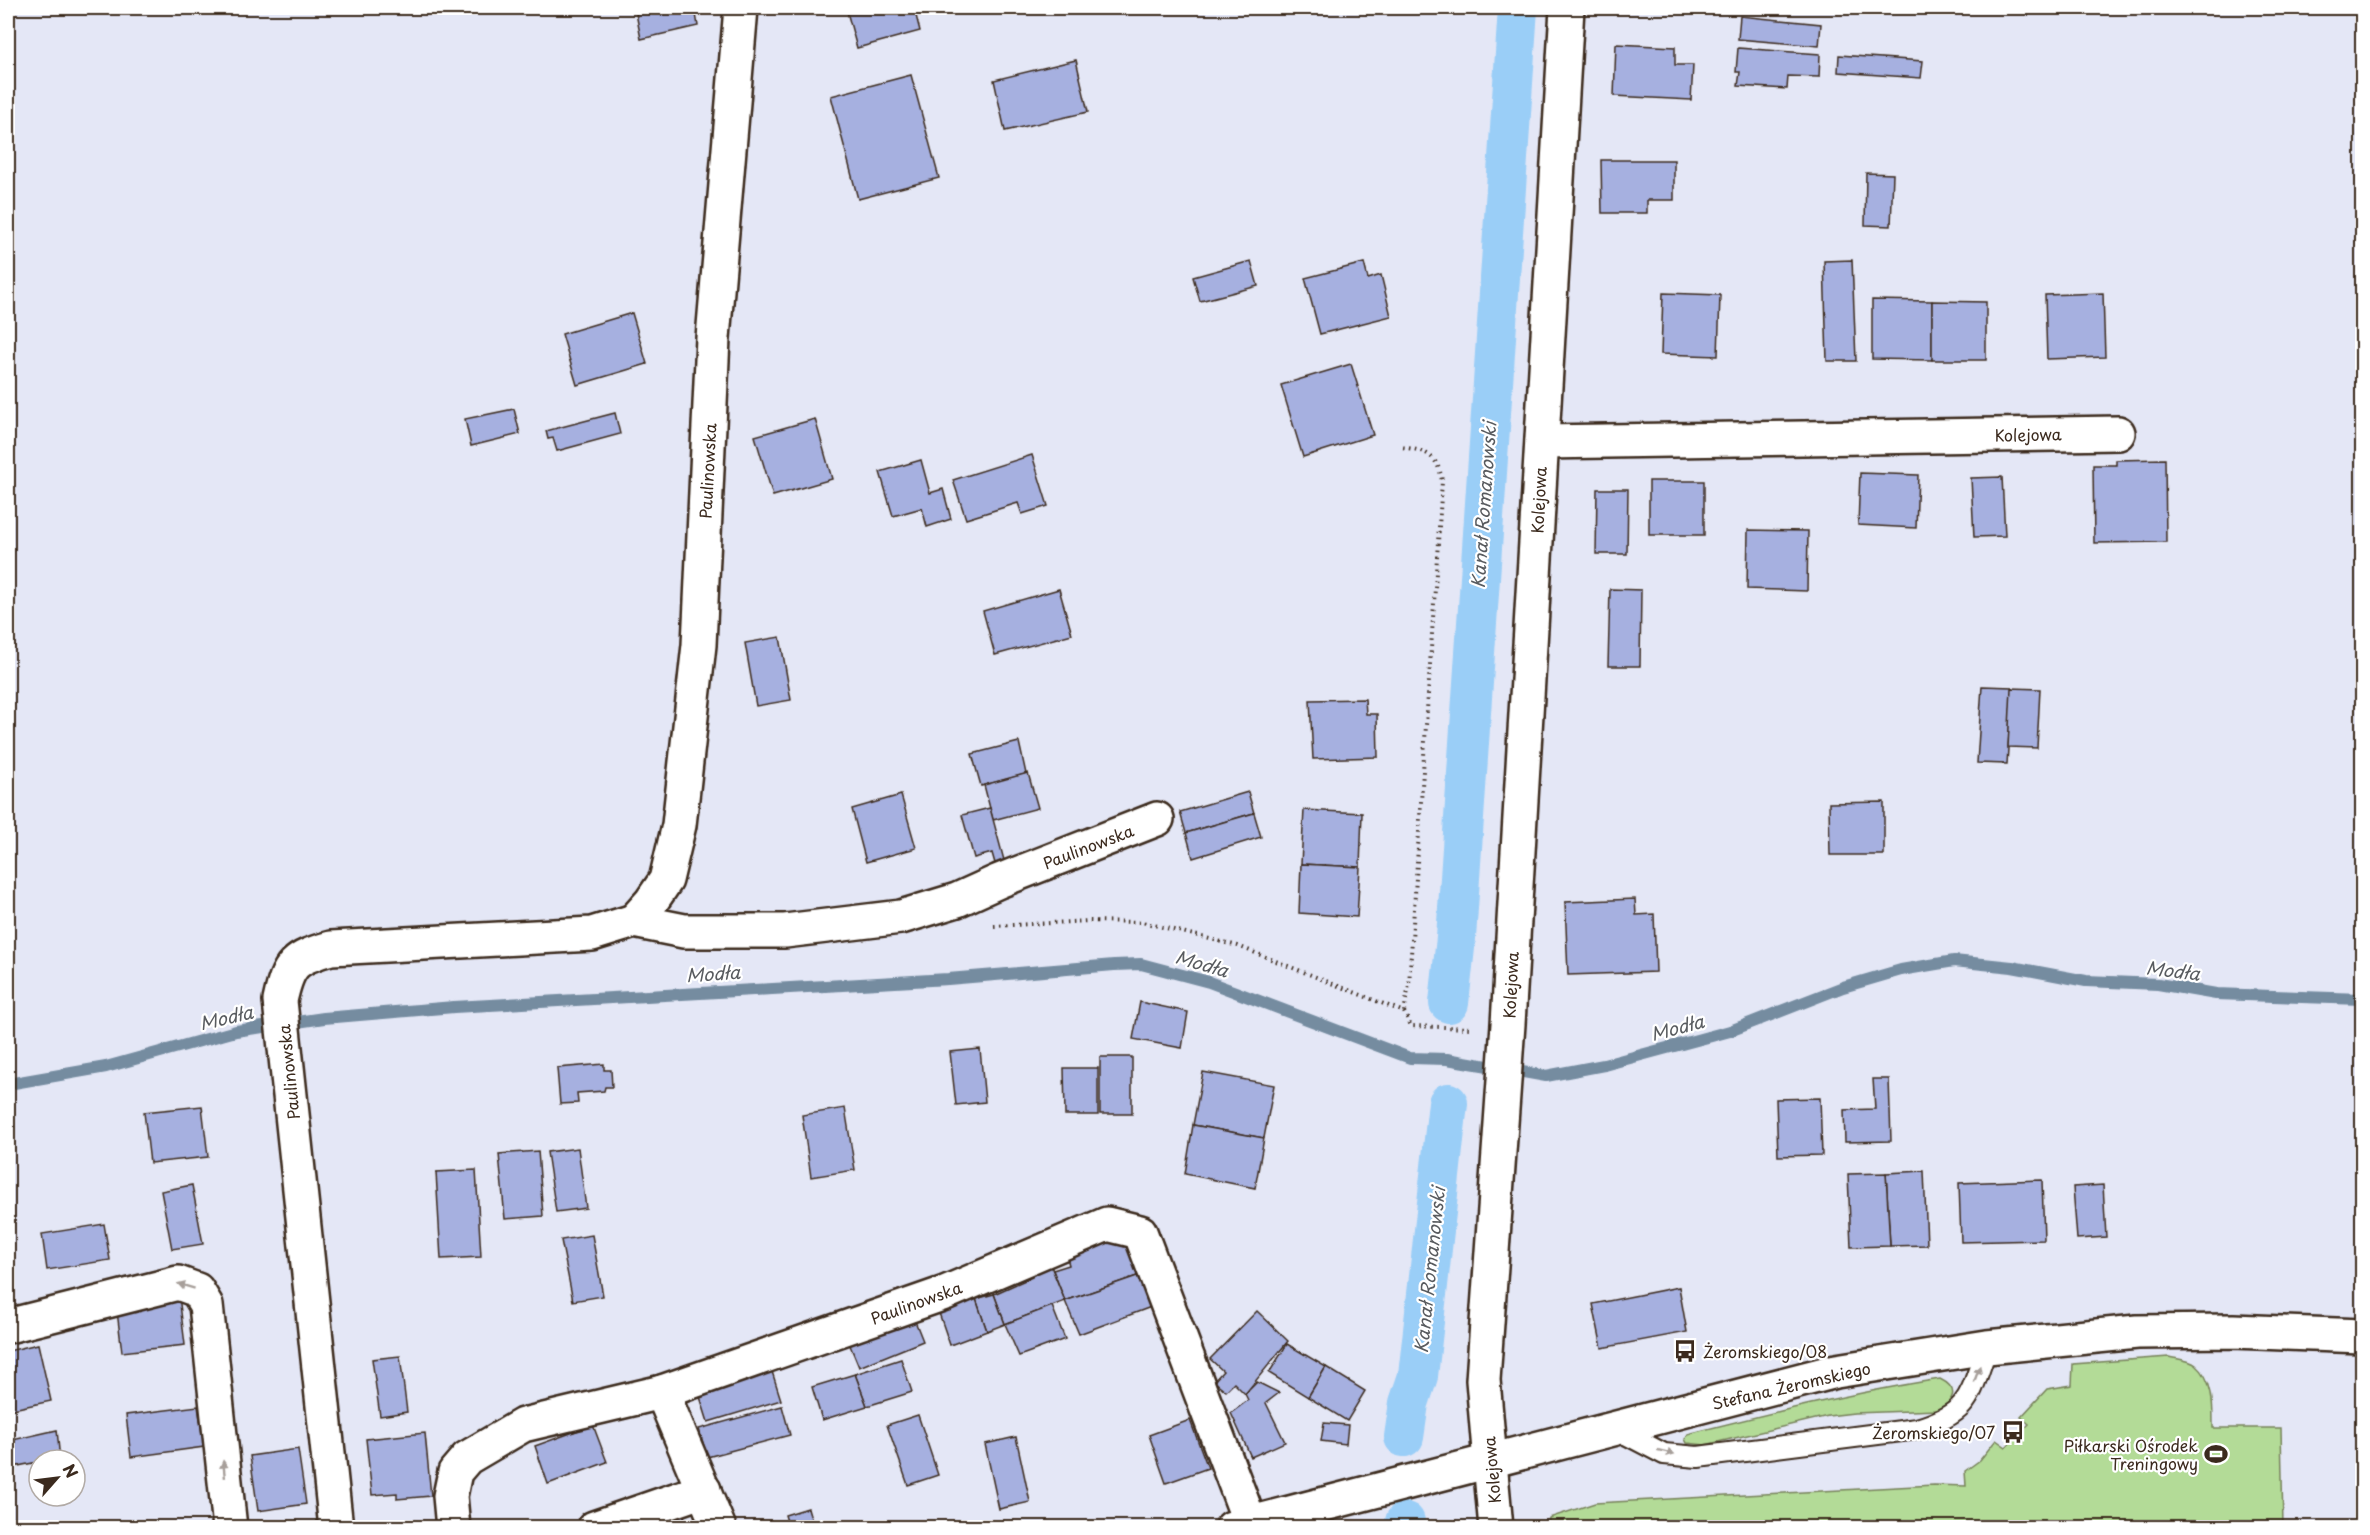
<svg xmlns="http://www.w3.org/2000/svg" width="2370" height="1535" font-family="'Playpen Sans',sans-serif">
<rect width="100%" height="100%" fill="#e4e7f6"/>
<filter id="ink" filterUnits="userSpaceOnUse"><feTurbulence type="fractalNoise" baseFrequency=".0167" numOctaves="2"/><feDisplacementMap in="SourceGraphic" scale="12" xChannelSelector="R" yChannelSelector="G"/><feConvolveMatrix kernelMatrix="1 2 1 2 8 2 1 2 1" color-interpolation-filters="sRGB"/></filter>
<g filter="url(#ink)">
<g fill="#b3db97" stroke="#77825a" stroke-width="1.5">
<path d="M2169,1357C2177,1359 2190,1360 2196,1365C2214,1380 2213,1408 2213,1428H2281L2283,1527H1548L1549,1518L1595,1503L1934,1485L1966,1486L1965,1471L1980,1460L1996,1440L2006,1447L2029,1424L2021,1417L2047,1389L2072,1385L2073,1364Z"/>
<path d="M1940,1379C1960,1389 1954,1401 1938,1410L1854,1413L1828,1416L1705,1445L1687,1443L1685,1439L1688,1434C1771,1413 1855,1392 1940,1379Z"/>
</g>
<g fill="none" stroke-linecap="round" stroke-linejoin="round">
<path stroke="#748ca0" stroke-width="12" d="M8,1084L106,1067L236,1031L324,1018L454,1007L948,979L1114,965L1141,964L1209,982L1410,1058L1447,1059L1546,1076L1604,1065L1730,1031L1843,987L1901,970L1954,961L2012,967L2086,981L2158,984L2216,994L2362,999"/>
<g stroke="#9acef7" stroke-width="40">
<path d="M1449,1003L1456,938L1518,8"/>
<path d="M1404,1437L1409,1403L1418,1376L1448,1103"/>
<path d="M1405,1522V1528"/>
</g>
</g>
<g fill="#a6b0e0" stroke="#3b2a1e" stroke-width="1.5">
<path d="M635,8H695L698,26L641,39Z"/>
<path d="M846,8H914L920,31L857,48Z"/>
<path d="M1740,16L1821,24L1819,46L1738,39Z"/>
<path d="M1616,44L1675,47V65H1693L1691,100L1614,96Z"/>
<path d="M1738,48L1820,54L1819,77L1788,76L1787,89L1738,86L1740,72H1736Z"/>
<path d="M1839,55L1923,61L1921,78L1838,72Z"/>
<path d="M1076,60L1088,112L1005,131L994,80Z"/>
<path d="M911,75L939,178L858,199L831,96Z"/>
<path d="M1601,160H1674V200H1647V213H1602Z"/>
<path d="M1866,173L1893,174L1891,226L1865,225Z"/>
<path d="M1852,260L1856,361H1827L1824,261Z"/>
<path d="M1251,261L1258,286L1200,301L1193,277Z"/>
<path d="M1364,263L1368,279L1381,275L1391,316L1320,334L1305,278Z"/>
<path d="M1663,293L1720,295L1718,356L1661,354Z"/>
<path d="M2103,293L2105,357L2047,359L2045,295Z"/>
<path d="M1872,300L1932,301V360L1872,359Z"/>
<path d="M1932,301L1986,302V360H1932Z"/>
<path d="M632,313L647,364L577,385L562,334Z"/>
<path d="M1351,364L1373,435L1303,457L1281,385Z"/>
<path d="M514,409L520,434L471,446L465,419Z"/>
<path d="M615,413L620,434L557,451L553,438L548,439L546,431Z"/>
<path d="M815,419L832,479L773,496L755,436Z"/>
<path d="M1032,455L1048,506L1022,514L1018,503L966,519L953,480Z"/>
<path d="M2165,459L2166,542L2094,543L2093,465H2116V460Z"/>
<path d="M921,460L930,493L943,489L951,519L927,527L922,508L893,516L880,472Z"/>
<path d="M1860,473L1918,475L1916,528L1858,525Z"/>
<path d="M2002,477L2005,536L1974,537L1971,478Z"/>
<rect x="1649" y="481" width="55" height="54"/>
<path d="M1597,489H1628L1627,554H1596Z"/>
<path d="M1748,530L1808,531L1807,591L1747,589Z"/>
<path d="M1059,589L1072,634L995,655L983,611Z"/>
<path d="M1610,589L1641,590L1640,666H1608Z"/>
<path d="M780,637L791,700L756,706L745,643Z"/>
<path d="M1982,686L2012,687L2007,764L1977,763Z"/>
<path d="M2011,688L2040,689L2037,748L2008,747Z"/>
<path d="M1365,699L1366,714H1377L1378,757L1313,759L1310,700Z"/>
<path d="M1019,742L1026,774L981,786L972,754Z"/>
<path d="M1028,773L1038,808L993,820L984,785Z"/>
<path d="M1248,792L1254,813L1186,833L1180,812Z"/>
<path d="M901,795L916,848L866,862L852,809Z"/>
<path d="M1884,802V855H1830L1829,803Z"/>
<path d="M990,808L1005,864L996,867L992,853L974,858L962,815Z"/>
<path d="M1304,810L1362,813L1360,867L1301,864Z"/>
<path d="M1254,813L1261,837L1193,858L1186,833Z"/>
<path d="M1301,864L1360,867L1357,917L1299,913Z"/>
<path d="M1635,899L1636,915L1654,914L1656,972L1568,975L1565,902Z"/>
<path d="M1140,1002L1188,1012L1182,1048L1133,1039Z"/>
<path d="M980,1049L985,1102L956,1105L950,1052Z"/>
<rect x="1100" y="1057" width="32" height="57"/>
<path d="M604,1064V1070H611L612,1087H605L604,1091L577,1093L578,1103L560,1104L557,1068Z"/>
<path d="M1064,1068H1098V1115H1065Z"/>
<path d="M1203,1072L1274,1085L1264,1138L1193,1125Z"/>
<path d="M1873,1079H1889L1891,1141L1845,1142L1844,1110L1875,1109Z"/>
<path d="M1820,1098L1822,1155L1778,1156L1776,1099Z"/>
<path d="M202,1106L208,1157L150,1163L144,1112Z"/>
<path d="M845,1108L855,1170L811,1177L802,1115Z"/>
<path d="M1193,1125L1264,1138L1255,1188L1185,1174Z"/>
<path d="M578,1148L586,1208L556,1212L547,1152Z"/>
<path d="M538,1151L543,1216L505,1219L499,1154Z"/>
<path d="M476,1170L481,1257L441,1259L436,1172Z"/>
<path d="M1924,1171L1927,1245L1890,1246L1886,1173Z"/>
<path d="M1886,1173L1890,1246L1851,1247L1848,1174Z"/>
<path d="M2042,1180L2044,1240L1961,1242L1959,1183Z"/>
<path d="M192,1185L203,1244L172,1249L161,1191Z"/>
<path d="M2103,1185L2106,1237L2077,1239L2073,1187Z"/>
<path d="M104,1224L110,1260L47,1270L42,1234Z"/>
<path d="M592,1235L603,1296L573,1301L561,1240Z"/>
<path d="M1121,1239L1129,1244L1140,1275L1065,1301L1053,1270L1069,1265L1066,1254Z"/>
<path d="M1047,1256L1065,1301L1005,1324L994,1294L1032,1277L1026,1263Z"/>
<path d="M1140,1275L1151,1307L1079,1334L1065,1301Z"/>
<path d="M1679,1287L1687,1332L1602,1348L1593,1304Z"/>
<path d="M994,1294L1005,1324L987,1331L976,1299Z"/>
<path d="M179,1296L185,1345L122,1352L116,1303Z"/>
<path d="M976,1299L987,1331L950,1345L938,1310Z"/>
<path d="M1052,1306L1065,1339L1019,1356L1005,1324Z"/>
<path d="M911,1311L923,1341L859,1367L847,1338Z"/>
<path d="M1257,1311L1288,1341L1245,1394L1234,1383L1226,1391L1214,1381L1223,1371L1210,1359Z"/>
<path d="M38,1344L51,1401L8,1410V1351Z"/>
<path d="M1287,1344L1326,1367L1308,1397L1269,1373Z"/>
<path d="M400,1356L407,1412L380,1416L372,1359Z"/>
<path d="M901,1359L912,1392L867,1406L855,1374Z"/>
<path d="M769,1362L781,1400L708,1422L696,1384Z"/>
<path d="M1326,1367L1365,1391L1347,1421L1308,1397Z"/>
<path d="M855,1374L867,1406L822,1420L812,1387Z"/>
<path d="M1257,1382L1279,1393L1266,1403L1285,1442L1251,1457L1231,1413L1248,1400L1245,1394Z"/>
<path d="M198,1406L204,1447L131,1457L126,1415Z"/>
<path d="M782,1406L790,1435L707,1457L699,1429Z"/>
<path d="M918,1415L938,1475L908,1485L887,1425Z"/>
<path d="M1190,1420L1208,1468L1166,1483L1149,1435Z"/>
<path d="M1324,1423L1348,1425L1346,1444L1321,1441Z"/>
<path d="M593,1425L607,1462L548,1484L535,1446Z"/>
<path d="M57,1430L60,1460H39V1469L38,1462L8,1468V1441Z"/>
<path d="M425,1433L431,1496L397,1499V1493L372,1495L366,1439Z"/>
<path d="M1016,1437L1030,1502L999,1509L985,1444Z"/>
<path d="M298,1449L306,1504L258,1511L250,1456Z"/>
<path d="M679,1501L688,1528H660L654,1509Z"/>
<path d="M808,1508L814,1528H789L785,1515Z"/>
</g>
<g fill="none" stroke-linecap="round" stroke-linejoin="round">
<g stroke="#3b2a1e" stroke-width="24">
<path id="lane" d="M1614,1428L1664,1454L1698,1457L1917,1429C1972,1412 1969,1396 1987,1347"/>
</g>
<g stroke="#3b2a1e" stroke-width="38">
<g id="street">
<path d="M1542,442L2118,433"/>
<path d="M634,921L651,902L666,880L679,825L699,645L713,338L741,8"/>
<path d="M8,1326L178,1283L197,1290L206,1305L230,1528"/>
<path d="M662,1392L719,1528"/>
<path d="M1490,1462L1483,1380L1508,1024L1567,8"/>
<path d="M336,1528L280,1001C288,964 294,958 331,948L592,934L634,921L684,931H785L901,917L957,900L999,881L1157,819"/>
<path d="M453,1528L450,1496L455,1472L467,1458L523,1425L662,1392L945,1293L1107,1224L1140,1232L1252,1528"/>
<path d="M594,1528L704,1490"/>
</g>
</g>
<g stroke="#3b2a1e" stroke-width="38">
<g id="secondary">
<path d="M1490,1462L1496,1528"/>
<path d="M1232,1528L1836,1371L1987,1347L2137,1332L2233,1331L2362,1336"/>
</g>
</g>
<g stroke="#3b2a1e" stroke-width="4" stroke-dasharray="1.5 4.5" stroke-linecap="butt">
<path d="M994,926L1089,921L1142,922L1238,946L1404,1012L1409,985L1442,481C1438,454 1425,450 1400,447"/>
<path d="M1404,1012L1411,1026L1472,1028"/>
</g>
<use href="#lane" stroke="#fff" stroke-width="20"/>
<use href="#street" stroke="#fff" stroke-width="33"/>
<use href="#secondary" stroke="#fff" stroke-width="33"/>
</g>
<defs><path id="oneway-solid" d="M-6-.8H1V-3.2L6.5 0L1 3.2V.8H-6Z" transform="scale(1.5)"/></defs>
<g fill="#a79f9a">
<use href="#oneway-solid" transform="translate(186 1286) rotate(-163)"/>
<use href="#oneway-solid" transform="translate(1977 1374) rotate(-70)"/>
<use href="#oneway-solid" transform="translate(1666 1452) rotate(14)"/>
<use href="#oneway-solid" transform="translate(224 1469) rotate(-96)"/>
</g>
</g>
<defs>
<g id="bus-bare" transform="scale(1.8)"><path d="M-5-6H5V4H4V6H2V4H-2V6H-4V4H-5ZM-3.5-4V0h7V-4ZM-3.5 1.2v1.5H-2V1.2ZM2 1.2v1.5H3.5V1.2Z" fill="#3b2a1e" stroke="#fff" stroke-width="2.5" paint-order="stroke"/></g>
<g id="stadium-bare" transform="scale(1.8)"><path d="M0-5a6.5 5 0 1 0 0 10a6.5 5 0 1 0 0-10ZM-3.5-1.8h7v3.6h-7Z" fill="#3b2a1e" stroke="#fff" stroke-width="2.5" paint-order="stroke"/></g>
</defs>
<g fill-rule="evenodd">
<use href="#bus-bare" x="1685" y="1351"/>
<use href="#bus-bare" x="2013" y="1432"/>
<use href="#stadium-bare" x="2216" y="1454"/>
</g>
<g text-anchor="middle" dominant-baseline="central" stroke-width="4.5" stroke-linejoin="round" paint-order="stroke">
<g font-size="16" fill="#3b2a1e" stroke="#fff">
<text transform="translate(2028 434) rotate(-1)">Kolejowa</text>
<text transform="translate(707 471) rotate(-87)">Paulinowska</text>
<text transform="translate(1538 500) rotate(-87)">Kolejowa</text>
<text transform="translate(1088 846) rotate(-21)">Paulinowska</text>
<text transform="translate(1510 985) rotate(-87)">Kolejowa</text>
<text transform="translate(288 1072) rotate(-96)">Paulinowska</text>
<text transform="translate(916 1302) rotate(-20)">Paulinowska</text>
<text transform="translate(1791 1385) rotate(-13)">Stefana Żeromskiego</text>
<text transform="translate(1491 1470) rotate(-95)">Kolejowa</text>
</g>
<g font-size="16" fill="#3b2a1e" stroke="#fff" text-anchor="end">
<text x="1703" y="1351" text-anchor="start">Żeromskiego/08</text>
<text x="1995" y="1432">Żeromskiego/07</text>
<text x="2198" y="1445">Piłkarski Ośrodek<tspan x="2198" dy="18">Treningowy</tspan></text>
</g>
<g font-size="18" font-style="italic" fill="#585b5f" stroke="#fff">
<text transform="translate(1483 505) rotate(-86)">Kanał Romanowski</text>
<text transform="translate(1202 963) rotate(16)">Modła</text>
<text transform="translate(2173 970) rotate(7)">Modła</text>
<text transform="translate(713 973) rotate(-4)">Modła</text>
<text transform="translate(226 1017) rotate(-13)">Modła</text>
<text transform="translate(1677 1027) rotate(-15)">Modła</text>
<text transform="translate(1429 1270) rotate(-84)">Kanał Romanowski</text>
</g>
</g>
<rect width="2370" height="1535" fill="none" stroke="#fff" stroke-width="30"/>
<rect x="15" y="15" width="2340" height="1505" fill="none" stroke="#3b2a1e" stroke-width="2" filter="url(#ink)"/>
<g transform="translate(57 1478) rotate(62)"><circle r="28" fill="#ffffff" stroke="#b1aaa5" stroke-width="1.5"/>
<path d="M0-4.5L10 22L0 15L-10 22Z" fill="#3b2a1e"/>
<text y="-9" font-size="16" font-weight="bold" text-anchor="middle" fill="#3b2a1e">N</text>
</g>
</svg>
